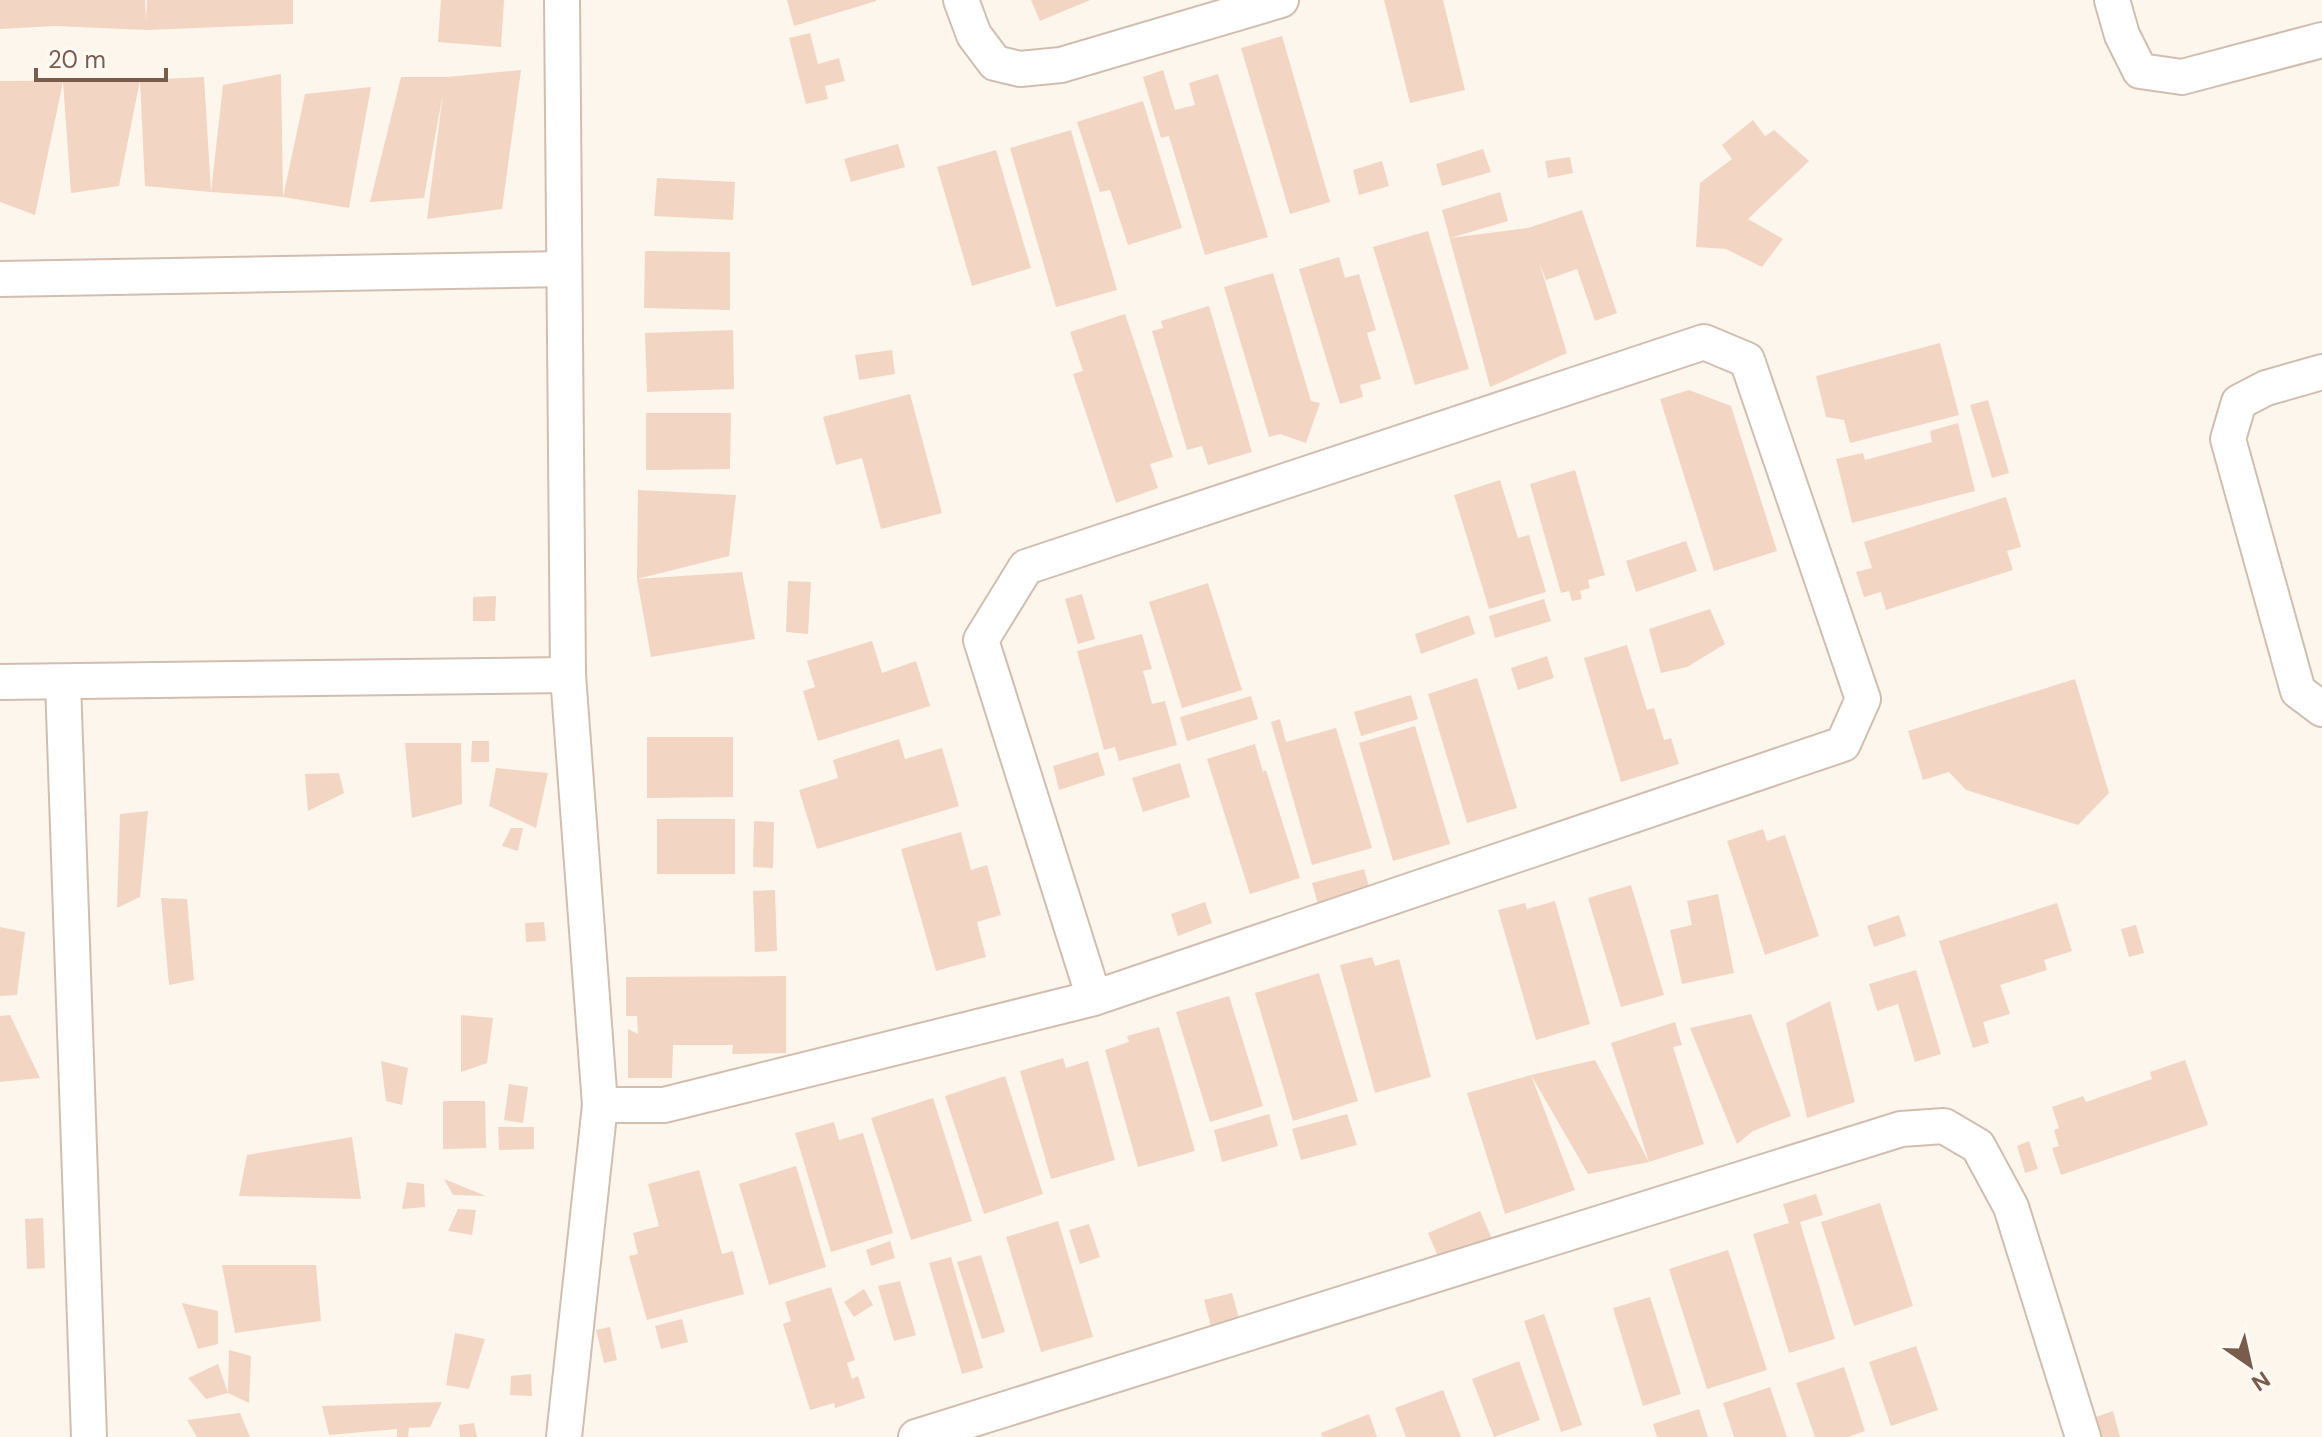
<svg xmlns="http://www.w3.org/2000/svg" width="2322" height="1437" font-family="'DM Sans',sans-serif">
<rect width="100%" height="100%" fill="#fdf6ec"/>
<g fill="#f3d5c3">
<path d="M0,0H145L146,21L147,0H293V24L147,30L55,26L0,29Z"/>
<path d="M441,0H504L501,47L438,42Z"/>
<path d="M787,0H876V1L794,26Z"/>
<path d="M1031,0H1090L1040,21Z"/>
<path d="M1384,0H1443L1465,90L1410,103Z"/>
<path d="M810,33L818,64L839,58L845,81L825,86L828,99L806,104L789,38Z"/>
<path d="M1282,36L1330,202L1290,214L1241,48Z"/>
<path d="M521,70L502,209L427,219L443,93L424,198L370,202L401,77H447Z"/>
<path d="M1163,70L1175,110L1195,105L1189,83L1218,74L1268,237L1205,255L1169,136L1161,138L1143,77Z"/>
<path d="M281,74L283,197L211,192L223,85Z"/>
<path d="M204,77L211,192L145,186L140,80Z"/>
<path d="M140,80L119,186L71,193L63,82L35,215L0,202V81Z"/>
<path d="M371,87L349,208L283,197L305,94Z"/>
<path d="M1143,101L1182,228L1128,245L1110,190L1100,192L1077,122Z"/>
<path d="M1753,120L1765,136L1774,130L1809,161L1748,219L1783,239L1762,267L1726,249L1696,247L1700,183L1732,159L1722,145Z"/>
<path d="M1071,130L1117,290L1056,307L1010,148Z"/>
<path d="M898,144L905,167L851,182L844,159Z"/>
<path d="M1483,149L1491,172L1442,186L1436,164Z"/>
<path d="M996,150L1031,268L972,286L937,167Z"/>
<path d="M1570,157L1573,173L1548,178L1545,161Z"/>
<path d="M1382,161L1389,186L1359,195L1353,170Z"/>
<path d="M657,178L735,182L733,220L654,216Z"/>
<path d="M1500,192L1508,221L1450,238L1528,228L1582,210L1617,313L1595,321L1577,269L1546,280L1539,262L1567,353L1490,387L1442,210Z"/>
<path d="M1428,231L1469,369L1415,385L1373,247Z"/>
<path d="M645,251L730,252V310L644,308Z"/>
<path d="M1339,257L1345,278L1359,274L1376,330L1367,333L1381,379L1360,385L1363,397L1340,404L1299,269Z"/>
<path d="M1273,273L1311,401L1320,403L1306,443L1280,434L1269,437L1224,287Z"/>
<path d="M1209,306L1252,452L1208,465L1202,446L1187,450L1152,331L1163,328L1161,321Z"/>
<path d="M1125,314L1173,457L1150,464L1158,488L1116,503L1073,374L1083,371L1070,332Z"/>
<path d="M733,330L734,389L647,392L645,333Z"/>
<path d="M1940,343L1959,415L1850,443L1844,420L1826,417L1816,376Z"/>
<path d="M892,350L895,374L859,380L855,355Z"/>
<path d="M1689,390L1731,406L1777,551L1714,571L1660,399Z"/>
<path d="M910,394L942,513L881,529L862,458L836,465L823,417Z"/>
<path d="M1988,400L2009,473L1992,478L1970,405Z"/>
<path d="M646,413H731L730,469L646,470Z"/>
<path d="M1958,423L1975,491L1852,523L1836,459L1863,453L1865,460L1932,442L1930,431Z"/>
<path d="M1575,470L1605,575L1588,580L1590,588L1580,591L1582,599L1572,601L1569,591L1561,593L1530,484Z"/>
<path d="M1500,480L1518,538L1529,535L1546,592L1489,609L1454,495Z"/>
<path d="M638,490L736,495L729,556L637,579L742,572L755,639L651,657L637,579Z"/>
<path d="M2006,497L2021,547L2007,551L2013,570L1886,610L1881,592L1864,597L1856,572L1872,568L1864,542Z"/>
<path d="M1686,541L1697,571L1636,592L1626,561Z"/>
<path d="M788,581L811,582L808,634L786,632Z"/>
<path d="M1208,583L1242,690L1182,708L1149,602Z"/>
<path d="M1082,594L1095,639L1078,644L1065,599Z"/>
<path d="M496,596L495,621H473V597Z"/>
<path d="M1544,599L1551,621L1495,638L1489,616Z"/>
<path d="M1710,609L1725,644L1687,667L1661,673L1649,629Z"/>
<path d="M1469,615L1475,634L1421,654L1415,634Z"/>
<path d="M1142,634L1152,669L1143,671L1152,704L1165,701L1177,745L1119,761L1115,747L1104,750L1077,651Z"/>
<path d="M872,641L882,673L916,661L930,706L818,741L803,691L815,687L807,661Z"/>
<path d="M1627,645L1647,710L1654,708L1664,740L1671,738L1679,764L1621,782L1584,658Z"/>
<path d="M1547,656L1554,678L1518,690L1511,668Z"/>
<path d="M1477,678L1517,808L1467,823L1428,694Z"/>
<path d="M2075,679L2109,793L2078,825L1966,790L1949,772L1923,780L1908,731Z"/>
<path d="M1411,695L1418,719L1361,736L1354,712Z"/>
<path d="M1251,696L1258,719L1187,741L1180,717Z"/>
<path d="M1280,719L1286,742L1336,728L1372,848L1312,865L1271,722Z"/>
<path d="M1415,726L1450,844L1393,861L1359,743Z"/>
<path d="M647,737H733V797L647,798Z"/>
<path d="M899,739L905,759L942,748L959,806L817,849L799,790L838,778L833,760Z"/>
<path d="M472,741H489V762H471Z"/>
<path d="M405,743H461L462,804L412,818Z"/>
<path d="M1255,744L1263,772L1266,770L1300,878L1250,894L1207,759Z"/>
<path d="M1098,752L1105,775L1059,790L1053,766Z"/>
<path d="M1180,763L1190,797L1143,812L1132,778Z"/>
<path d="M496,768L548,773L536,828L489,806Z"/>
<path d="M339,773L344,793L308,811L305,774Z"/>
<path d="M148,811L140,897L117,908L120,814Z"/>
<rect x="657" y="819" width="78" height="55"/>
<path d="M754,821L774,822L773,868L753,867Z"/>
<path d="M511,828H523L518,851L502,846Z"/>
<path d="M1763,829L1767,841L1785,835L1819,936L1765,955L1727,841Z"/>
<path d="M961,832L971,870L987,865L1001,915L977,922L986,957L936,971L901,849Z"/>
<path d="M1364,869L1370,890L1318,904L1312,883Z"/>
<path d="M1631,885L1664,995L1621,1007L1588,898Z"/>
<path d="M775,890L777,951L755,952L753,891Z"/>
<path d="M1718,894L1734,973L1682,984L1670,930L1692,925L1687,901Z"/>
<path d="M161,898L187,899L194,980L169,985Z"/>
<path d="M1555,901L1590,1024L1536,1040L1498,910L1525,903L1527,909Z"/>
<path d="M1205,902L1212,923L1178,936L1171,914Z"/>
<path d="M2057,903L2072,951L2044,960L2047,970L2000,985L2010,1014L1983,1022L1989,1043L1973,1048L1939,941Z"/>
<path d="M1899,915L1906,936L1874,947L1867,926Z"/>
<path d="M544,922L546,941L526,942L525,923Z"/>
<path d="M2136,925L2144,953L2129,957L2121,929Z"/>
<path d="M0,927L25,932L17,995L0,996Z"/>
<path d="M1372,957L1375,966L1399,959L1431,1077L1375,1093L1340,965Z"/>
<path d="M1916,970L1941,1054L1915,1062L1898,1004L1877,1011L1869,984Z"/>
<path d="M1319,973L1358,1101L1293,1121L1255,993Z"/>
<path d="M786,976V1053L732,1054L733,1045H673L672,1078H628V1029L638,1034L637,1016H626V977Z"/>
<path d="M1229,996L1263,1106L1210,1122L1176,1012Z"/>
<path d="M1830,1001L1855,1102L1807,1118L1786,1023Z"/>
<path d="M1751,1014L1791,1116L1753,1131L1737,1144L1690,1028Z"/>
<path d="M10,1015L40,1078L0,1082V1016Z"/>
<path d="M461,1015L493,1018L487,1063L461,1072Z"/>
<path d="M1675,1022L1682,1045L1673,1047L1704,1144L1649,1162L1611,1043Z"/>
<path d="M1159,1027L1195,1151L1138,1167L1105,1050L1129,1042L1127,1036Z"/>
<path d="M1063,1058L1066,1068L1088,1061L1115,1160L1051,1179L1020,1071Z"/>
<path d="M1595,1060L1649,1162L1588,1174L1531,1075L1575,1190L1505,1214L1467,1093L1531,1075Z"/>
<path d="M2185,1060L2208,1125L2061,1175L2052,1148L2059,1146L2054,1130L2059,1128L2052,1107L2083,1096L2086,1102L2152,1079L2150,1072Z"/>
<path d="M381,1061L408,1068L402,1105L386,1101Z"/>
<path d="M1005,1076L1043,1194L984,1214L945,1096Z"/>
<path d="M509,1084L528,1087L523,1123L504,1120Z"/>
<path d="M933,1098L972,1221L911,1240L871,1118Z"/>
<path d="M443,1101H485L486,1148L443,1149Z"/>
<path d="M1269,1114L1278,1146L1222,1162L1214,1130Z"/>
<path d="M1347,1114L1357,1145L1301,1160L1292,1129Z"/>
<path d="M834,1122L839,1140L863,1133L893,1233L831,1252L795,1133Z"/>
<path d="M498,1127H534V1149L499,1150Z"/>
<path d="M352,1137L361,1199L239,1196L247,1155Z"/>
<path d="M2029,1141L2038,1169L2025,1173L2017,1146Z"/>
<path d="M796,1166L826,1267L769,1285L739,1184Z"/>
<path d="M699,1170L722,1254L733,1251L744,1294L647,1320L629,1256L638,1254L633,1233L659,1226L648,1184Z"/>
<path d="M444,1179L486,1196L453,1195Z"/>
<path d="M407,1182L424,1184L425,1207L402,1209Z"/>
<path d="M1816,1194L1823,1215L1800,1222L1835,1339L1789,1353L1753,1234L1789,1223L1783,1204Z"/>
<path d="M1880,1203L1913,1306L1854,1326L1821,1222Z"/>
<path d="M458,1209L476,1210L472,1235L448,1231Z"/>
<path d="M1480,1211L1492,1239L1440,1261L1428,1233Z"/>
<path d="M43,1218L45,1268L27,1269L25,1219Z"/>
<path d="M1058,1221L1093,1337L1041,1352L1006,1237Z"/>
<path d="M1089,1224L1100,1257L1080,1264L1069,1230Z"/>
<path d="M890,1241L895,1258L871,1266L866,1250Z"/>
<path d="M1728,1250L1767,1370L1707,1389L1669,1269Z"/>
<path d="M981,1255L1005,1332L982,1339L957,1262Z"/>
<path d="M951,1257L983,1368L962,1374L929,1263Z"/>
<path d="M222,1265H316L321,1321L235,1333Z"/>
<path d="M900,1281L916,1335L894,1341L878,1286Z"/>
<path d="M831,1287L855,1360L847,1363L852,1379L858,1376L865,1398L835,1408L834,1403L810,1410L783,1324L791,1321L785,1302Z"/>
<path d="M864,1289L873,1305L854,1317L844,1302Z"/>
<path d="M1232,1293L1239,1318L1211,1326L1204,1300Z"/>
<path d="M1650,1297L1681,1394L1643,1406L1613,1308Z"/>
<path d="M182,1303L218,1311V1344L198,1349Z"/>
<path d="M1544,1314L1582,1425L1561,1432L1524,1321Z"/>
<path d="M682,1319L688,1342L661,1349L655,1326Z"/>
<path d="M610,1327L617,1360L604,1363L596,1330Z"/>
<path d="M455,1333L485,1339L469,1389L446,1385Z"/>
<path d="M1916,1346L1938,1410L1891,1426L1869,1362Z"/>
<path d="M229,1350L251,1356L249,1403L228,1393Z"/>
<path d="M1519,1361L1540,1420L1494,1437L1472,1379Z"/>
<path d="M218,1364L228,1393L206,1399L188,1378Z"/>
<path d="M1844,1367L1865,1431L1848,1437H1815L1796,1383Z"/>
<path d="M531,1374L532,1396L510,1395L511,1376Z"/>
<path d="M1770,1387L1787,1437H1734L1723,1403Z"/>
<path d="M1443,1390L1461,1437H1406L1395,1408Z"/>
<path d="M442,1402L430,1427L409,1428L408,1437H397V1429L329,1435L322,1406Z"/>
<path d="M1699,1409L1708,1437H1657L1653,1424Z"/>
<path d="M2113,1411L2120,1437H2098L2093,1418Z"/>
<path d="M240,1413L250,1437H197L187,1420Z"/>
<path d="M1369,1414L1377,1437H1322L1321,1433Z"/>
<path d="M474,1423L477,1437H460L459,1425Z"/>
</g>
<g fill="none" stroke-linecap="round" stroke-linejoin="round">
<g stroke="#d1beb0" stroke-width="38">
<g id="street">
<path d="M562,0L568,675L600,1105L564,1437"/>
<path d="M961,0L974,35L995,63L1020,69L1061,65L1281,0"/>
<path d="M2112,0L2122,35L2140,71L2182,77L2322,40"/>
<path d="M0,279L564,269"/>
<path d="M2322,372L2266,388L2239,402L2228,439L2298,691L2322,709"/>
<path d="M0,682L568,675"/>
<path d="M63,682L89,1437"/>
<path d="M600,1105H664L1094,998L1843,744L1863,699L1747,360L1704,342L1026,567L981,640L1094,998"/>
<path d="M916,1437L1901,1129L1944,1126L1978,1146L2011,1207L2083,1437"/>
</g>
</g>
<use href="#street" stroke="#fff" stroke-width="34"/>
</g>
<g transform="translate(2250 1365) rotate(146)" stroke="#fffaf3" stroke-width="6" paint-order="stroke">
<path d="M0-6L14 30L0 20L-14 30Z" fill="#7a5c4d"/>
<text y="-12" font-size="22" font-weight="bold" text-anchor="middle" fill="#7a5c4d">N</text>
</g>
<path d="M36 68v12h130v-12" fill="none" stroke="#7a5c4d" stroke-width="4"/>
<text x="48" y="68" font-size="24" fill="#7a5c4d" stroke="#fffaf3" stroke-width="6" paint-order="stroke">20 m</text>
</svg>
